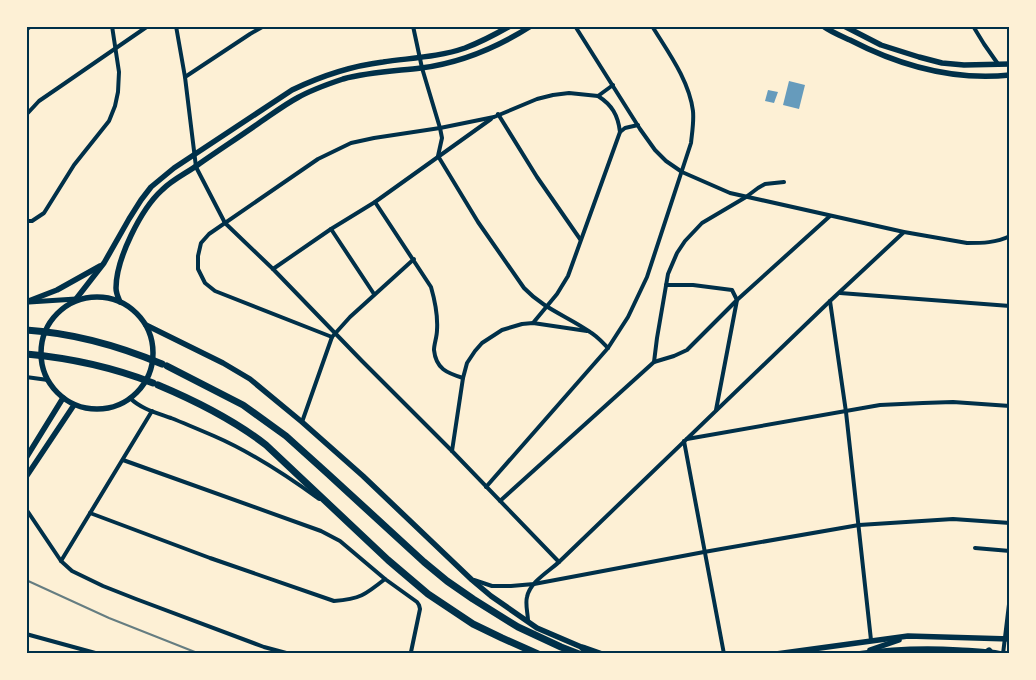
<svg xmlns="http://www.w3.org/2000/svg" width="1036" height="680" font-family="'DejaVu Sans',sans-serif">
<rect width="100%" height="100%" fill="#fdf0d5"/>
<g fill="#669bbc">
<path d="M789,81L805,85L799,109L783,105Z"/>
<path d="M768,90L778,92L774,103L765,101Z"/>
</g>
<g fill="none" stroke-linecap="round" stroke-linejoin="round">
<g stroke="#003049" stroke-width="4">
<path d="M176,26L185,77L196,167L225,223L273,269L362,361L452,451L559,562"/>
<path d="M413,26L422,68L440,128L442,138L438,156L478,222L524,288C544,309 567,316 590,332C597,336 602,342 608,348"/>
<path d="M575,26L640,129L655,150L666,161L682,172L730,193L904,232L967,243C982,243 996,243 1010,236"/>
<path d="M973,26L984,44L998,64"/>
<path d="M26,30L31,26"/>
<path d="M185,77L250,34L264,26"/>
<path d="M598,96C612,105 618,115 620,132"/>
<path d="M498,114L537,177L580,239"/>
<path d="M26,115L39,101L58,88L148,26"/>
<path d="M375,202L431,287C435,301 438,316 437,330C437,337 434,344 434,350C436,369 447,373 463,378"/>
<path d="M26,221H32L44,213L74,165L109,121L115,106L118,92L119,72L112,26"/>
<path d="M331,229L374,294"/>
<path d="M273,269L331,229L375,202L491,119"/>
<path d="M666,285H693L732,290L737,300L716,410"/>
<path d="M840,293L1010,306"/>
<path d="M830,301L846,412L871,640"/>
<path d="M533,323L557,294L568,276L620,132L625,128L638,125"/>
<path d="M332,337L215,291L205,283L198,269V256L201,243L209,234L318,159L351,143L374,138L440,128L494,117L537,99L553,95L569,93L598,96L613,85"/>
<path d="M654,362L674,356L687,350L737,300L830,216"/>
<path d="M26,377L48,380"/>
<path d="M130,398C141,409 157,413 171,418C186,424 200,430 214,436C251,452 286,475 319,499"/>
<path d="M302,422L332,337L350,317L414,259"/>
<path d="M687,439L880,405L923,403L953,402L1010,406"/>
<path d="M684,441L724,654"/>
<path d="M452,451L463,378L467,363L475,351L482,343L502,330L522,324L533,323L587,331"/>
<path d="M123,460L321,531L340,541L385,579L417,602L419,605L420,609L411,652L409,654"/>
<path d="M486,487L608,348L628,317L647,277L691,143C692,133 694,122 693,111C689,80 668,52 652,26"/>
<path d="M500,501L654,362L657,338L668,274L677,253L685,241L702,223L746,197L758,188L765,184L784,182"/>
<path d="M26,509L61,561L72,571L103,586L136,599L264,647L290,654"/>
<path d="M90,513L210,558L334,601C360,599 365,595 385,579"/>
<path d="M975,548L1010,551"/>
<path d="M61,561L152,411"/>
<path d="M474,580L492,586H511L534,584L704,552L859,525L953,519L1010,523"/>
<path d="M528,621C528,614 525,604 527,597C530,582 548,572 559,562L830,301L904,232"/>
<path d="M26,634L99,654"/>
<path d="M1003,654L1010,596"/>
</g>
<path stroke="#003049" stroke-width="5" d="M29,302L76,299"/>
<g stroke="#003049" stroke-width="5.5">
<path d="M823,26C831,32 841,36 850,40C900,66 953,81 1010,75"/>
<path d="M844,26L881,45L919,57L942,63L964,65L1010,64"/>
<circle cx="97" cy="353" r="56"/>
<path d="M76,299L104,263L129,219L141,200L151,187L174,168L292,90C321,76 351,66 383,62C410,58 439,57 465,48C481,42 496,34 510,26"/>
<path d="M26,302L57,290L100,266"/>
<path d="M120,302C118,297 116,293 116,288C116,259 141,209 162,190C173,179 187,173 199,164C219,150 239,137 259,123C271,115 284,105 297,98C311,90 328,84 343,79C368,72 395,71 421,68C460,63 498,47 531,26"/>
<path d="M146,325L223,363L250,379L302,422L363,476L472,580L491,596L537,628L586,649"/>
<path d="M26,458L63,398"/>
<path d="M26,477L74,405"/>
<path d="M870,650L899,640"/>
<path d="M776,654L908,636L1010,639"/>
<path d="M858,654C893,649 924,648 958,650C973,651 987,651 1001,654"/>
</g>
<g stroke="#003049" stroke-width="7">
<path d="M26,330C73,333 119,346 162,364"/>
<path d="M26,354C70,358 112,367 153,383"/>
<path d="M167,366L243,405L286,436L327,473L424,562L447,581L473,599L518,627L561,647L579,654"/>
<path d="M158,385C196,401 234,420 266,445L388,560L428,594L473,624L502,638L538,654"/>
<path d="M583,648L600,654"/>
<path d="M989,651L991,654"/>
</g>
<path stroke="#657d81" stroke-width="2" d="M26,580L109,618L200,654"/>
</g>
<rect width="1036" height="680" fill="none" stroke="#fdf0d5" stroke-width="55"/>
<rect x="28" y="28" width="980" height="624" fill="none" stroke="#003049" stroke-width="2"/>
</svg>
